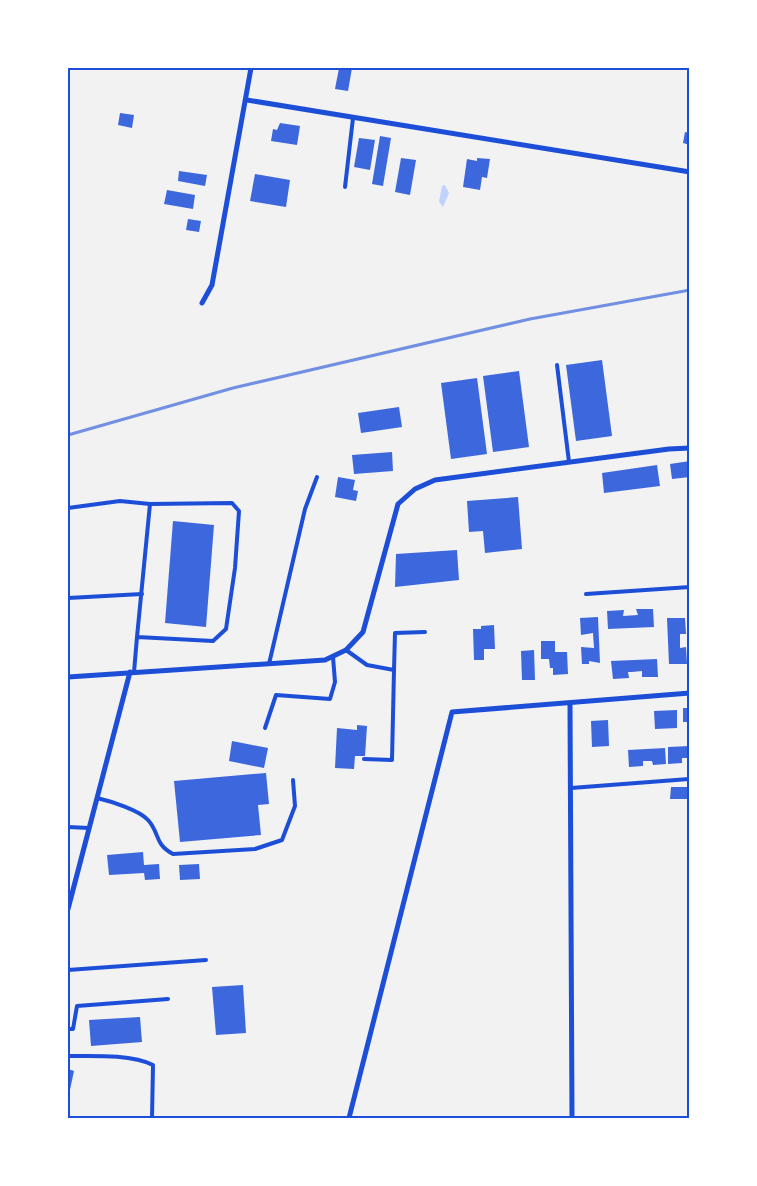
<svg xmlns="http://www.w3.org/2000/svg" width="757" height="1186" font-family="'Sofia Sans Condensed',sans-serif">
<rect width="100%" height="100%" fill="#f2f2f2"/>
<path fill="#bfd3fe" d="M445,185L449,193L443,207L439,202L442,186Z"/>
<g fill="#3d67dc">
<path d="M339,68H352L348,91L335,89Z"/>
<path d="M120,113L134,115L132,128L118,125Z"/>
<path d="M280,123L300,126L297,145L271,141L273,129L277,130Z"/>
<path d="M685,132L690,133V145L683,143Z"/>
<path d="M380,136L391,138L383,186L372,184Z"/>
<path d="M359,138L375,140L370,170L354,167Z"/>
<path d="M401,158L416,160L410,195L395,192Z"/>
<path d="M477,158L490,159L487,178L482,177L480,190L463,187L467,159L477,161Z"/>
<path d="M179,171L207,175L205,186L178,181Z"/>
<path d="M255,174L290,180L286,207L250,201Z"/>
<path d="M167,190L195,195L193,209L164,204Z"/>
<path d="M188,219L201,221L199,232L186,230Z"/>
<path d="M602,360L612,436L576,441L566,365Z"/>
<path d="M519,371L529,447L493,452L483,376Z"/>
<path d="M477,378L487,454L451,459L441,383Z"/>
<path d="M399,407L402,427L361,433L358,413Z"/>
<path d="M392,452L393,471L354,474L352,455Z"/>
<path d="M690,461V477L672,479L670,464Z"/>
<path d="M657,465L660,486L604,493L602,473Z"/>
<path d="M338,477L355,480L353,490L358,491L356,501L335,497Z"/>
<path d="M518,497L522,549L485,553L483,531L469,532L467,501Z"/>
<path d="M173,521L214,525L206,627L165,623Z"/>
<path d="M457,550L459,580L395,587L396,554Z"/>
<path d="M636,609H653L654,627L608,629L607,611L624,610L623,616L638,615Z"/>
<path d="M598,617L600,663L589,661V664H582L581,647L594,648L593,633L581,635L580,618Z"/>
<path d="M667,618H685L686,634H680V648L686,647L687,664H669Z"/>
<path d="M494,625L495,649H484V660H474L473,629H481V626Z"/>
<path d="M541,641H555V652H567L568,674L553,675V668H550L549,659H541Z"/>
<path d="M534,650L535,680H522L521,651Z"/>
<path d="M657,659L658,677H642V671L632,672H628L629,678L613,679L611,661Z"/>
<rect x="683" y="708" width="7" height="14"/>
<path d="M677,710V728L655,729L654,711Z"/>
<path d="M608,720L609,746L592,747L591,721Z"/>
<path d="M357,725L367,726L365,756H355L354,769L335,768L337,728L357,730Z"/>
<path d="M232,741L268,748L264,768L229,761Z"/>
<path d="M690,746V758H682V763L668,764V747Z"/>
<path d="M665,748L666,764L653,765L652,761H643V766L629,767L628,750Z"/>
<path d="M266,773L269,804L258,805L261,835L180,842L174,781Z"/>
<path d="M671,787H690V799H670Z"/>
<path d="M143,852L144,865L159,864L160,879L145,880L144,873L109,875L107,855Z"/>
<path d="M199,864L200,879L180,880L179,865Z"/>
<path d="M243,985L246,1033L216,1035L212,987Z"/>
<path d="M140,1017L142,1042L91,1046L89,1020Z"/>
<path d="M68,1069L74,1071L68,1099Z"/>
</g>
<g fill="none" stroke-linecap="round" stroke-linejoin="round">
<g stroke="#1d4ed8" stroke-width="4">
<path d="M345,187L353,118"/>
<path d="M557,365L569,462"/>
<path d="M68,508L120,501L150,504"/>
<path d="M586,594L690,587"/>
<path d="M68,598L142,594"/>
<path d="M346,650L367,665L394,670L395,633L425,632"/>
<path d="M269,664L305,509L317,477"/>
<path d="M134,672L137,637L213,641L226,629L235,568L239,511L232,503L150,504L137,637"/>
<path d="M265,728L276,695L330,699L335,682L333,657"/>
<path d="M364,759L392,760L394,670"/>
<path d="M571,788L689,779"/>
<path d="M97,798C110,801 139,810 148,820C160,833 154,844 173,854L255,849L282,840L295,806L293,780"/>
<path d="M68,827L89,828"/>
<path d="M68,970L206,960"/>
<path d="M68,1029H73L77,1006L168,999"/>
<path d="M68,1056C92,1056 131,1054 153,1065L152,1118"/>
</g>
<g stroke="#1d4ed8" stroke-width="5">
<path d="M247,100L690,172"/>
<path d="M202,303L212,285L251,68"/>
<path d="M68,677L325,660L346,650L363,632L398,504L415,489L435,480L669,449L690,448"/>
<path d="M570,703L572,1118"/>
<path d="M68,909L130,672"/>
<path d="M349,1118L452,712L690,693"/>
</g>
<path stroke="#7290e2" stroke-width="3" d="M68,435L233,388L530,319L690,290"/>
</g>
<rect width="757" height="1186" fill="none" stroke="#ffffff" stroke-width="138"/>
<rect x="69" y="69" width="619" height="1048" fill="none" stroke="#1d4ed8" stroke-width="2"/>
</svg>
